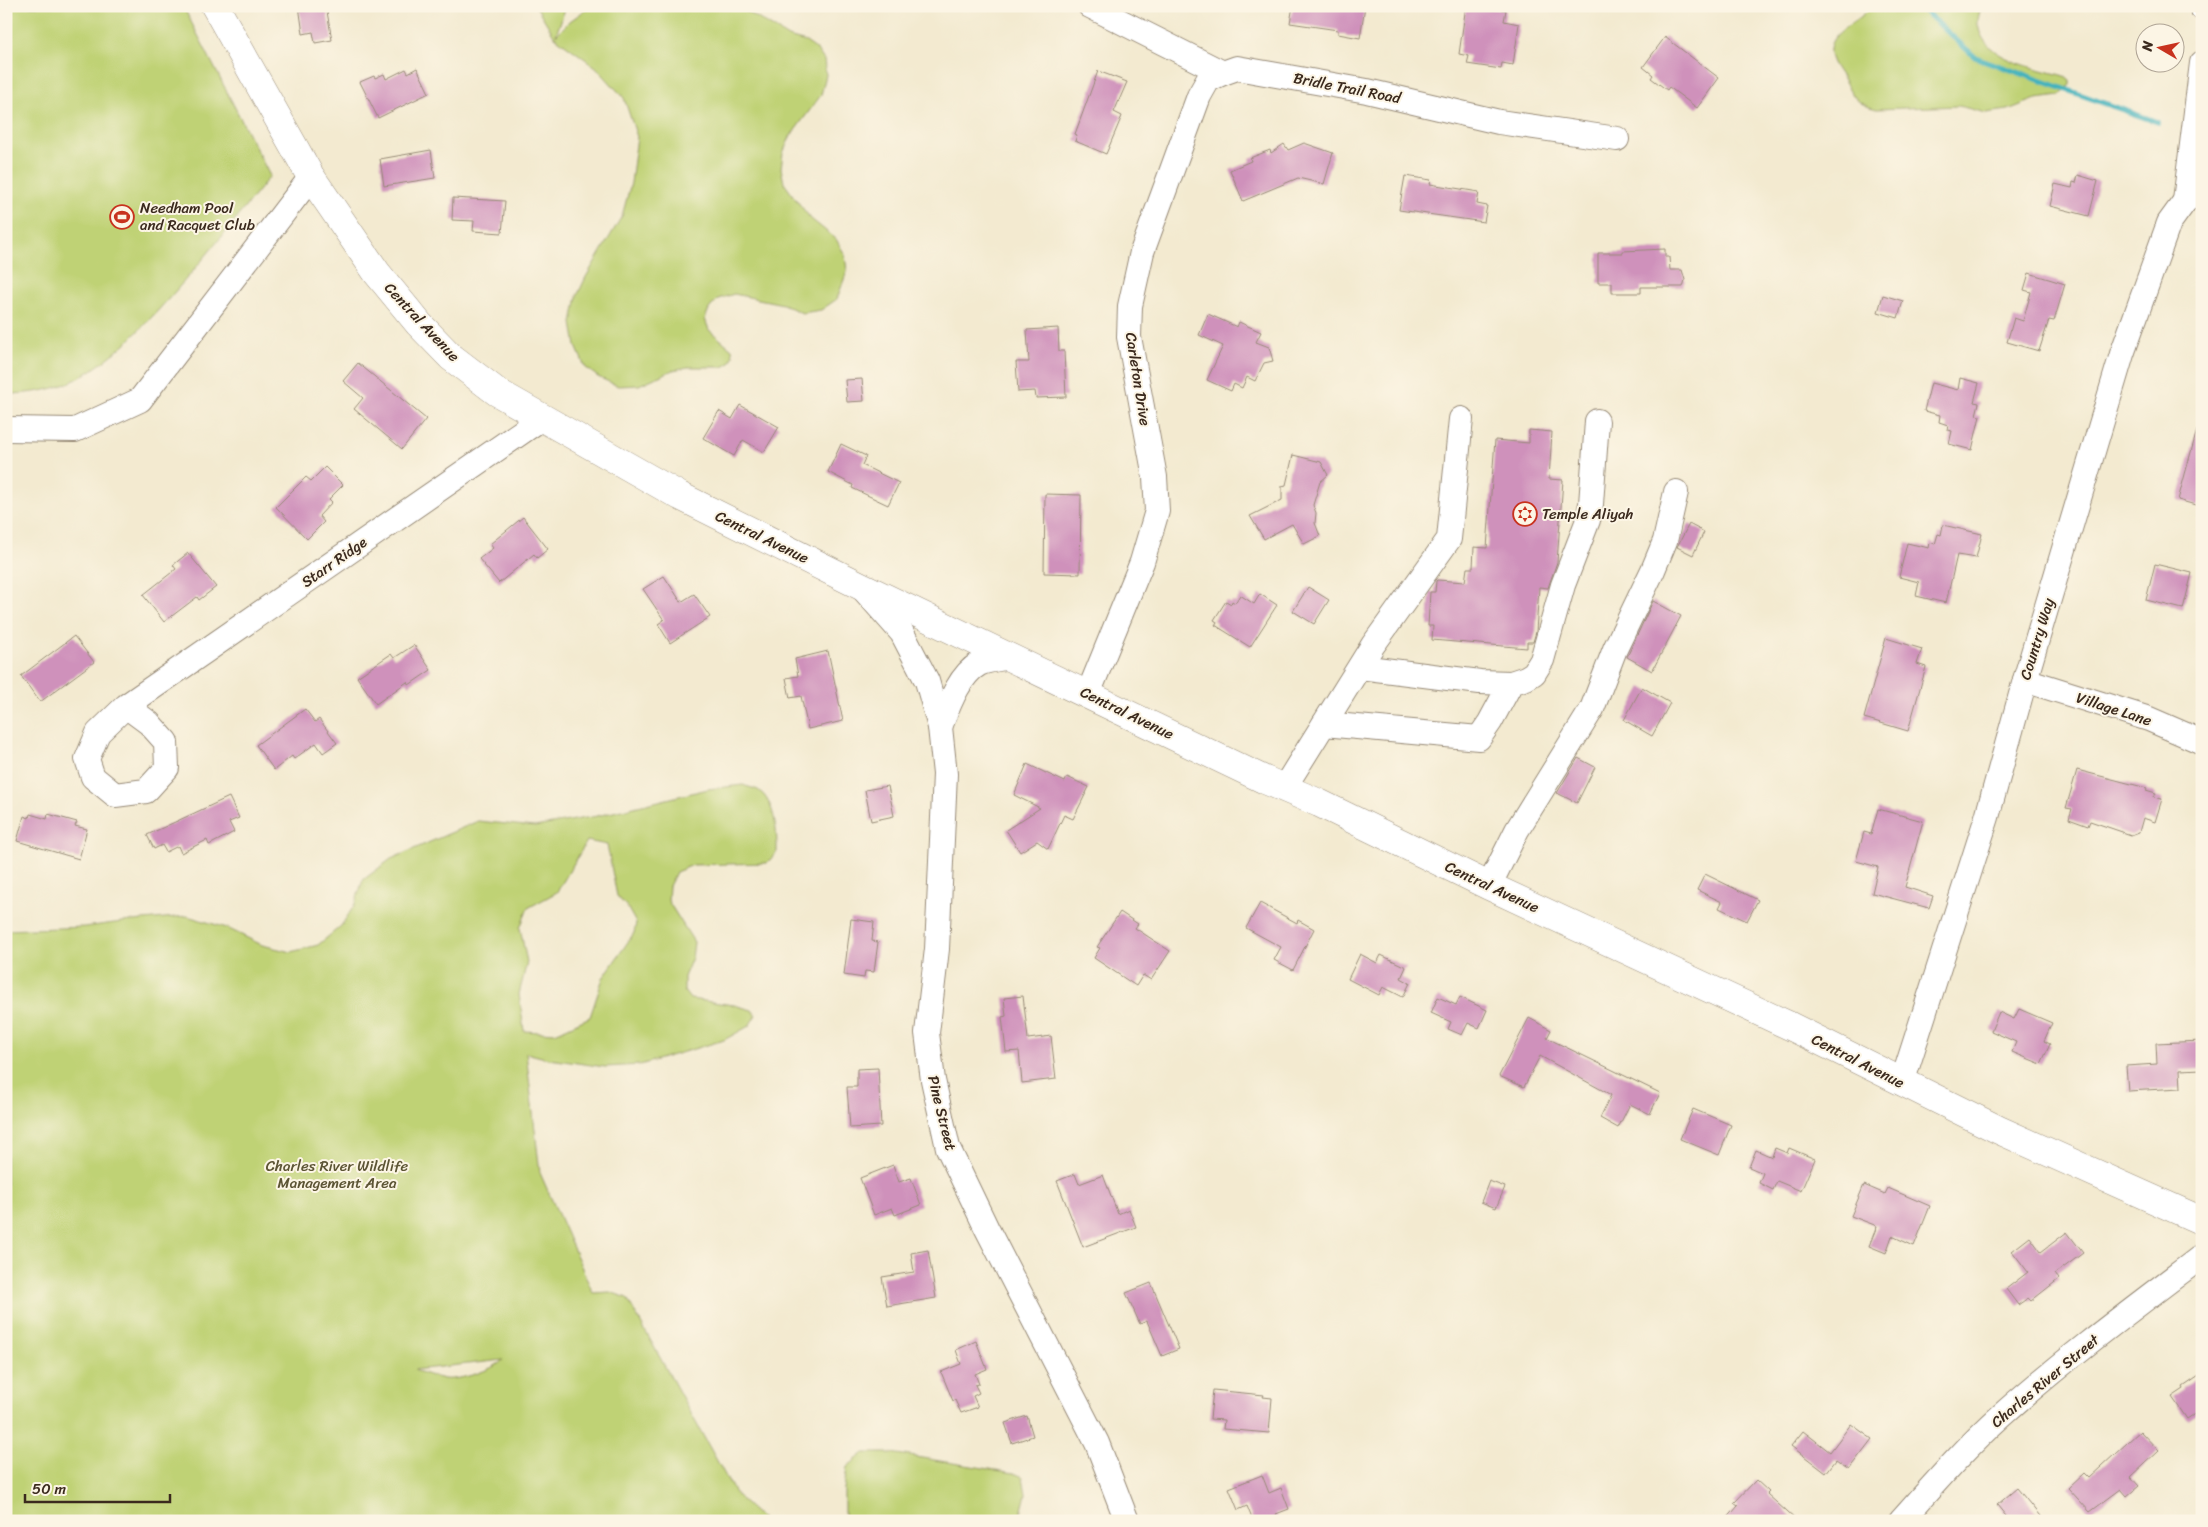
<svg xmlns="http://www.w3.org/2000/svg" width="2208" height="1527" font-family="Sriracha,sans-serif">
<rect width="100%" height="100%" fill="#fcf5e5"/>
<filter id="ink" filterUnits="userSpaceOnUse"><feTurbulence type="fractalNoise" baseFrequency=".02" numOctaves="2"/><feDisplacementMap in="SourceGraphic" scale="10" xChannelSelector="R" yChannelSelector="G"/><feConvolveMatrix kernelMatrix="1 2 1 2 8 2 1 2 1" color-interpolation-filters="sRGB"/></filter>
<filter id="wash" filterUnits="userSpaceOnUse"><feTurbulence type="fractalNoise" baseFrequency=".0096" numOctaves="4" result="noise"/><feDisplacementMap in="SourceGraphic" scale="20" xChannelSelector="R" yChannelSelector="G"/><feGaussianBlur stdDeviation="1.12" result="paint"/><feColorMatrix in="noise" values="0 0 0 0 0 0 0 0 0 0 0 0 0 0 0 0 0 1.4 0 .05"/><feComposite in="paint" operator="in"/></filter>
<g filter="url(#wash)">
<rect width="100%" height="100%" fill="#f3ead0"/>
<g fill="#bfd275" stroke="#7d7e4a" fill-rule="evenodd">
<path d="M6,6H183L270,176C238,216 207,256 173,294C144,326 115,358 77,379C56,390 29,394 6,394Z"/>
<path d="M536,6H566L556,35L570,21L591,6H738L788,37L806,42L816,49L824,60L826,75L821,95L790,137L783,153L781,168L784,183L797,201L811,219L836,239L845,255L847,271L837,299L821,310L802,313L783,304L734,294L718,299L709,309L705,319L709,330L732,349L733,356L730,363L723,367H688L673,370L639,385L618,386L598,377L585,367L576,346L572,323L577,296L586,277L622,216L631,183L637,137L624,98L596,67L555,37Z"/>
<path d="M1871,6H1981C1980,12 1977,20 1978,25C1984,61 2035,67 2064,76L2070,81V85L2060,96L2036,99L2008,110L1986,113L1959,106L1877,109C1856,104 1854,97 1844,80C1840,74 1836,69 1833,63C1818,32 1860,25 1871,6Z"/>
<path d="M743,785C747,787 754,788 758,790C776,802 777,833 777,852L767,863L693,865L676,872L669,886L668,901L694,942L692,958L684,977V991L690,999L734,1005L752,1010L756,1015L749,1026L724,1040L640,1065L605,1067L549,1059L526,1053L540,1173L593,1293L610,1292L627,1298L736,1495L764,1521H6V930L85,927L122,922L187,916L227,928L262,945L291,952L318,945L341,926L354,906L363,880L391,859L478,821L535,827L597,816L708,789ZM587,841L607,845L617,896L627,907L636,923L634,933L603,978L590,1017L555,1033L524,1031L519,994L527,962L520,928L528,908L557,892ZM503,1360C493,1370 459,1381 444,1379C434,1377 423,1373 414,1370Z"/>
<path d="M864,1453H891L1014,1473L1023,1477L1026,1494L1019,1521H844V1489L847,1467Z"/>
</g>
<g fill="none" stroke-linecap="round" stroke-linejoin="round">
<path stroke="#44b3bd" stroke-width="5.5" d="M1919,6L1975,57L2157,122"/>
</g>
<g id="blocks">
<g fill="#cf91bb">
<path d="M299,6H326L332,40L315,43L313,32L303,34Z"/>
<path d="M1293,6H1365L1360,38L1338,34V30L1290,23Z"/>
<path d="M1466,6L1506,10L1504,21L1519,24L1513,65L1502,63L1501,69L1467,64L1469,56L1459,54Z"/>
<path d="M1665,37L1719,78L1697,108L1669,87L1667,90L1651,78L1653,75L1643,67Z"/>
<path d="M417,68L429,93L378,118L360,82L374,76L375,78L384,74L386,79L406,69L408,73Z"/>
<path d="M1098,71L1127,82L1114,112L1122,116L1106,154L1075,141L1077,135L1075,134Z"/>
<path d="M1304,143L1333,153L1324,184L1298,178L1243,201L1230,170L1251,161L1250,158L1270,150L1271,153L1284,144L1288,150Z"/>
<path d="M431,150L435,178L384,186L380,159Z"/>
<path d="M2078,175L2098,181L2089,216L2050,206L2055,184L2072,188L2073,182L2076,183Z"/>
<path d="M1405,176L1431,180L1430,184L1479,192L1477,204L1487,206L1484,222L1399,210Z"/>
<path d="M453,198L505,201L502,233L473,231L474,221L452,220Z"/>
<path d="M1665,249V257H1669L1670,270H1682L1685,280L1683,287H1641V293H1612V283H1598V253H1623V251Z"/>
<path d="M2029,273L2065,284L2054,321L2049,320L2039,351L2007,342L2014,318L2023,321L2031,292L2024,290Z"/>
<path d="M1883,295L1903,301L1898,318L1878,312Z"/>
<path d="M1208,314L1237,327L1239,322L1261,332L1256,342L1269,347L1273,361L1264,363L1255,381L1247,377L1242,388L1234,384L1231,391L1207,380L1223,346L1199,335Z"/>
<path d="M1058,328L1059,351H1064L1066,397L1036,398L1035,391L1018,392L1016,362H1029L1027,330Z"/>
<path d="M358,363L426,419L402,449L354,409L363,398L343,381Z"/>
<path d="M1960,378L1979,383L1974,402L1979,403L1976,415L1980,416L1972,450L1949,444L1952,431L1947,430L1948,425L1939,422L1940,415L1924,411L1931,383L1958,390Z"/>
<path d="M862,379L864,401L847,402L845,380Z"/>
<path d="M740,405L779,427L764,452L743,440L734,456L703,438L719,411L732,419Z"/>
<path d="M1529,430L1552,432L1549,479L1563,480L1557,562L1548,588L1539,587L1536,632L1533,642H1527V648L1432,640L1433,626H1428L1430,592H1435L1436,581L1437,580L1465,582L1467,568H1473L1474,547L1487,548L1495,440L1529,443Z"/>
<path d="M2197,430L2202,431V497L2199,506L2178,500Z"/>
<path d="M841,444L866,456L862,465L899,483L888,505L852,488L853,485L828,472Z"/>
<path d="M1293,455L1321,462L1328,475L1320,482L1313,505L1316,513L1315,523L1320,536L1304,544L1292,524L1264,539L1250,516L1282,500V486L1286,485Z"/>
<path d="M325,467L343,485L329,499L332,502L319,516L324,522L307,539L276,507L306,477L311,481Z"/>
<path d="M1045,494L1081,495L1080,574L1044,573Z"/>
<path d="M523,517L548,549L537,558L534,554L499,583L479,559L493,548L490,544Z"/>
<path d="M1689,524L1704,532L1693,555L1677,547Z"/>
<path d="M1943,525L1982,534L1976,558L1957,555L1946,603L1916,596L1919,582L1899,577L1907,543L1929,548L1930,542L1935,544L1938,534L1941,535Z"/>
<path d="M188,553L216,587L199,600L197,597L164,622L143,595L176,569L173,565Z"/>
<path d="M2155,564L2192,573L2183,609L2146,600Z"/>
<path d="M664,576L681,602L694,594L710,617L670,643L658,624L664,620L643,589Z"/>
<path d="M1308,587L1329,600L1314,624L1293,611Z"/>
<path d="M1260,594L1277,605L1250,647L1215,625L1217,622L1214,620L1226,601L1231,604L1232,601L1235,603L1240,595L1254,604Z"/>
<path d="M1653,601L1681,616L1652,671L1627,657Z"/>
<path d="M74,636L94,662L40,702L21,676Z"/>
<path d="M1886,638L1922,649L1917,664L1926,667L1908,731L1864,718Z"/>
<path d="M414,645L431,670L409,685L407,682L376,704L357,677L391,654L394,658Z"/>
<path d="M828,651L843,721L808,729L801,696L790,698L786,678L798,676L795,659Z"/>
<path d="M1642,687L1670,703L1652,736L1624,720Z"/>
<path d="M305,709L315,722L319,719L337,743L323,753L316,743L294,759L292,756L274,770L256,745Z"/>
<path d="M1578,758L1595,767L1577,803L1557,793Z"/>
<path d="M1027,764L1065,782L1067,777L1089,787L1073,819L1064,815L1048,849L1037,841L1020,852L1006,830L1040,808L1014,795Z"/>
<path d="M2077,770L2147,788L2146,790L2156,793L2154,797L2162,799L2155,822L2143,818L2139,832L2131,835L2090,821L2088,826L2069,819L2072,809L2066,808Z"/>
<path d="M888,786L894,816L871,821L865,790Z"/>
<path d="M229,797L239,818L229,822L234,832L209,845L207,840L181,853L178,846L166,852L162,845L154,849L147,835Z"/>
<path d="M1878,809L1923,821L1905,887L1933,896L1929,908L1872,893L1878,867L1856,861L1864,832L1871,834Z"/>
<path d="M30,814L47,819L48,814L77,822L75,826L87,829L79,859L17,841L24,816L29,818Z"/>
<path d="M1705,874L1758,900L1747,921L1719,908L1722,902L1697,890Z"/>
<path d="M1260,903L1297,923L1298,920L1314,929L1293,970L1274,960L1281,947L1246,928Z"/>
<path d="M1120,912L1138,924L1135,928L1170,951L1151,980L1143,975L1136,986L1094,958L1100,948L1097,947Z"/>
<path d="M851,919L874,922L872,941L878,942L874,972L865,971L864,978L844,975Z"/>
<path d="M1360,954L1377,963L1381,955L1406,967L1401,978L1410,983L1403,997L1383,987L1379,995L1348,979Z"/>
<path d="M1023,996L1028,1039L1051,1036L1056,1079L1022,1083L1019,1051L1006,1052L1002,1017L1006,1016L1004,998Z"/>
<path d="M1438,997L1456,1005L1460,997L1487,1010L1479,1028L1468,1023L1462,1035L1448,1029L1451,1022L1431,1013Z"/>
<path d="M2019,1009L2052,1023L2044,1041L2050,1044L2041,1064L2012,1052L2016,1042L1991,1031L1999,1012L2014,1019Z"/>
<path d="M1529,1018L1551,1030L1547,1038L1660,1093L1650,1114L1630,1104L1618,1128L1600,1118L1611,1095L1540,1056L1524,1087L1499,1076Z"/>
<path d="M2202,1041V1069L2180,1070L2181,1088L2128,1091L2126,1066L2157,1064L2156,1043Z"/>
<path d="M878,1068L881,1126L850,1128L847,1087H857V1069Z"/>
<path d="M1693,1109L1731,1125L1719,1155L1680,1139Z"/>
<path d="M1775,1148L1787,1153L1789,1148L1815,1159L1801,1191L1777,1181L1773,1190L1759,1183L1763,1173L1749,1167L1756,1150L1772,1157Z"/>
<path d="M893,1165L899,1182L911,1178L921,1205L895,1215L892,1208L874,1215L860,1178Z"/>
<path d="M1075,1174L1079,1184L1103,1175L1118,1214L1129,1209L1136,1227L1083,1247L1057,1181Z"/>
<path d="M1489,1181L1505,1187L1496,1208L1481,1202Z"/>
<path d="M1864,1185L1885,1194L1888,1188L1930,1206L1914,1246L1892,1236L1886,1253L1869,1246L1877,1226L1851,1216Z"/>
<path d="M2067,1232L2083,1253L2055,1274L2059,1279L2031,1301L2028,1298L2018,1305L2006,1289L2028,1272L2012,1251L2030,1237L2041,1252Z"/>
<path d="M928,1250L936,1298L887,1306L882,1277L914,1272L911,1253Z"/>
<path d="M1151,1283L1179,1349L1162,1356L1147,1321L1140,1324L1126,1293Z"/>
<path d="M976,1341L987,1369L975,1374L979,1384L975,1385L979,1393L973,1396L978,1407L961,1413L955,1400L953,1401L941,1372L961,1364L956,1350Z"/>
<path d="M2202,1374V1409L2187,1419L2172,1397L2184,1389L2183,1387Z"/>
<path d="M1213,1390L1264,1395L1263,1397L1272,1398L1269,1433L1223,1429L1224,1420L1210,1419Z"/>
<path d="M1027,1416L1033,1436L1012,1443L1005,1423Z"/>
<path d="M1851,1424L1872,1439L1849,1469L1836,1460L1826,1473L1791,1446L1803,1431L1830,1452Z"/>
<path d="M2140,1431L2159,1451L2131,1477L2139,1486L2127,1496L2121,1489L2090,1512L2068,1488L2084,1473L2089,1478Z"/>
<path d="M1262,1475L1269,1493L1281,1488L1289,1509L1276,1514L1279,1521H1253L1247,1506L1238,1510L1229,1488Z"/>
<path d="M1756,1480L1769,1492L1767,1494L1797,1521H1725L1738,1506L1734,1503Z"/>
<path d="M2017,1488L2044,1521H2010L1997,1505Z"/>
</g>
</g>
</g>
<g filter="url(#ink)">
<use href="#blocks" fill-opacity="0" stroke="#978a77" stroke-width="1"/>
<g fill="none" stroke-linecap="round" stroke-linejoin="round">
<g stroke="#978a77" stroke-width="26">
<g id="minor">
<path d="M1090,6L1223,73L1237,68L1367,91L1499,122L1617,139"/>
<path d="M2201,6L2202,8"/>
<path d="M2185,201L2202,63"/>
<path d="M6,429L75,430L140,400L311,177"/>
<path d="M863,589L902,633L927,681L940,727L945,774L937,949L927,1033L933,1080L948,1148L987,1229L1097,1443L1127,1521"/>
<path d="M2025,680L2149,719L2202,742"/>
<path d="M1511,683L1526,678L1534,673L1542,660L1563,585L1588,520L1591,504L1597,421"/>
<path d="M1088,694L1142,562L1157,511L1155,477L1129,337L1130,306L1142,252L1199,96L1208,80L1223,73"/>
<path d="M126,706L149,723L166,742L167,768L146,791L115,795L93,777L87,759L98,733L126,706L542,418"/>
<path d="M1324,724L1479,738L1490,722L1511,683L1480,682L1360,667"/>
<path d="M940,727C948,707 959,675 979,664C987,660 1000,659 1010,657"/>
<path d="M1284,788L1373,645L1449,539L1461,419"/>
<path d="M1489,886L1517,830L1592,709L1615,649L1653,570L1665,541L1676,492"/>
<path d="M1902,1083L1987,817L2025,680L2122,354L2169,223L2185,201L2202,190"/>
<path d="M1901,1521C1934,1484 1966,1447 2003,1414C2066,1358 2135,1307 2202,1256"/>
</g>
</g>
<g stroke="#978a77" stroke-width="29">
<path id="major" d="M215,6L311,177L377,273L419,324L451,357L497,392L680,496L861,586L1265,780L1319,803L1489,886L1790,1026L1999,1130L2202,1221"/>
</g>
<use href="#minor" stroke="#fff" stroke-width="24"/>
<use href="#major" stroke="#fff" stroke-width="28"/>
</g>
</g>
<defs>
<g id="stadium-ring" transform="scale(1.25)"><circle r="9.5" fill="#fcf5e5" stroke="#c8321e" stroke-width="1.5"/><path d="M0-5a6.5 5 0 1 0 0 10a6.5 5 0 1 0 0-10ZM-3.5-1.8h7v3.6h-7Z" fill="#c8321e"/></g>
<g id="synagogue-ring" transform="scale(1.25)"><circle r="9.5" fill="#fcf5e5" stroke="#c8321e" stroke-width="1.5"/><path d="M0-6.5L5.6 3.2H-5.6ZM0 6.5L5.6-3.2H-5.6Z" fill="#c8321e"/></g>
</defs>
<g fill-rule="evenodd">
<use href="#stadium-ring" x="122" y="217"/>
<use href="#synagogue-ring" x="1525" y="514"/>
</g>
<g text-anchor="middle" dominant-baseline="central" stroke-width="4" stroke-linejoin="round" paint-order="stroke">
<g font-size="15" fill="#3b2a1e" stroke="#fcf5e5">
<text transform="translate(1347 88) rotate(11)">Bridle Trail Road</text>
<text transform="translate(422 322) rotate(47)">Central Avenue</text>
<text transform="translate(1138 379) rotate(81)">Carleton Drive</text>
<text transform="translate(762 537) rotate(26)">Central Avenue</text>
<text transform="translate(334 562) rotate(-35)">Starr Ridge</text>
<text transform="translate(2037 639) rotate(-73)">Country Way</text>
<text transform="translate(2114 709) rotate(18)">Village Lane</text>
<text transform="translate(1127 713) rotate(26)">Central Avenue</text>
<text transform="translate(1492 887) rotate(25)">Central Avenue</text>
<text transform="translate(1858 1061) rotate(27)">Central Avenue</text>
<text transform="translate(942 1113) rotate(76)">Pine Street</text>
<text transform="translate(2045 1381) rotate(-40)">Charles River Street</text>
</g>
<g font-size="15" fill="#3b2a1e" stroke="#fcf5e5" text-anchor="start">
<text x="140" y="208">Needham Pool<tspan x="140" dy="17">and Racquet Club</tspan></text>
<text x="1542" y="514">Temple Aliyah</text>
</g>
<g font-size="15" fill="#5c5434" stroke="#fcf5e5">
<text x="337" y="1166">Charles River Wildlife<tspan x="337" dy="17">Management Area</tspan></text>
</g>
</g>
<rect width="2208" height="1527" fill="none" stroke="#fcf5e5" stroke-width="25"/>
<g transform="translate(2160 48) rotate(279)"><circle r="24" fill="#fcf5e5" stroke="#afa495"/>
<path d="M0-4L9 19L0 12L-9 19Z" fill="#c8321e"/>
<text y="-8" font-size="14" font-weight="bold" text-anchor="middle" fill="#3b2a1e">N</text>
</g>
<path d="M25 1494v8h145v-8" fill="none" stroke="#3b2a1e" stroke-width="2.5"/>
<text x="32" y="1494" font-size="15" fill="#3b2a1e" stroke="#fcf5e5" stroke-width="4" paint-order="stroke">50 m</text>
</svg>
